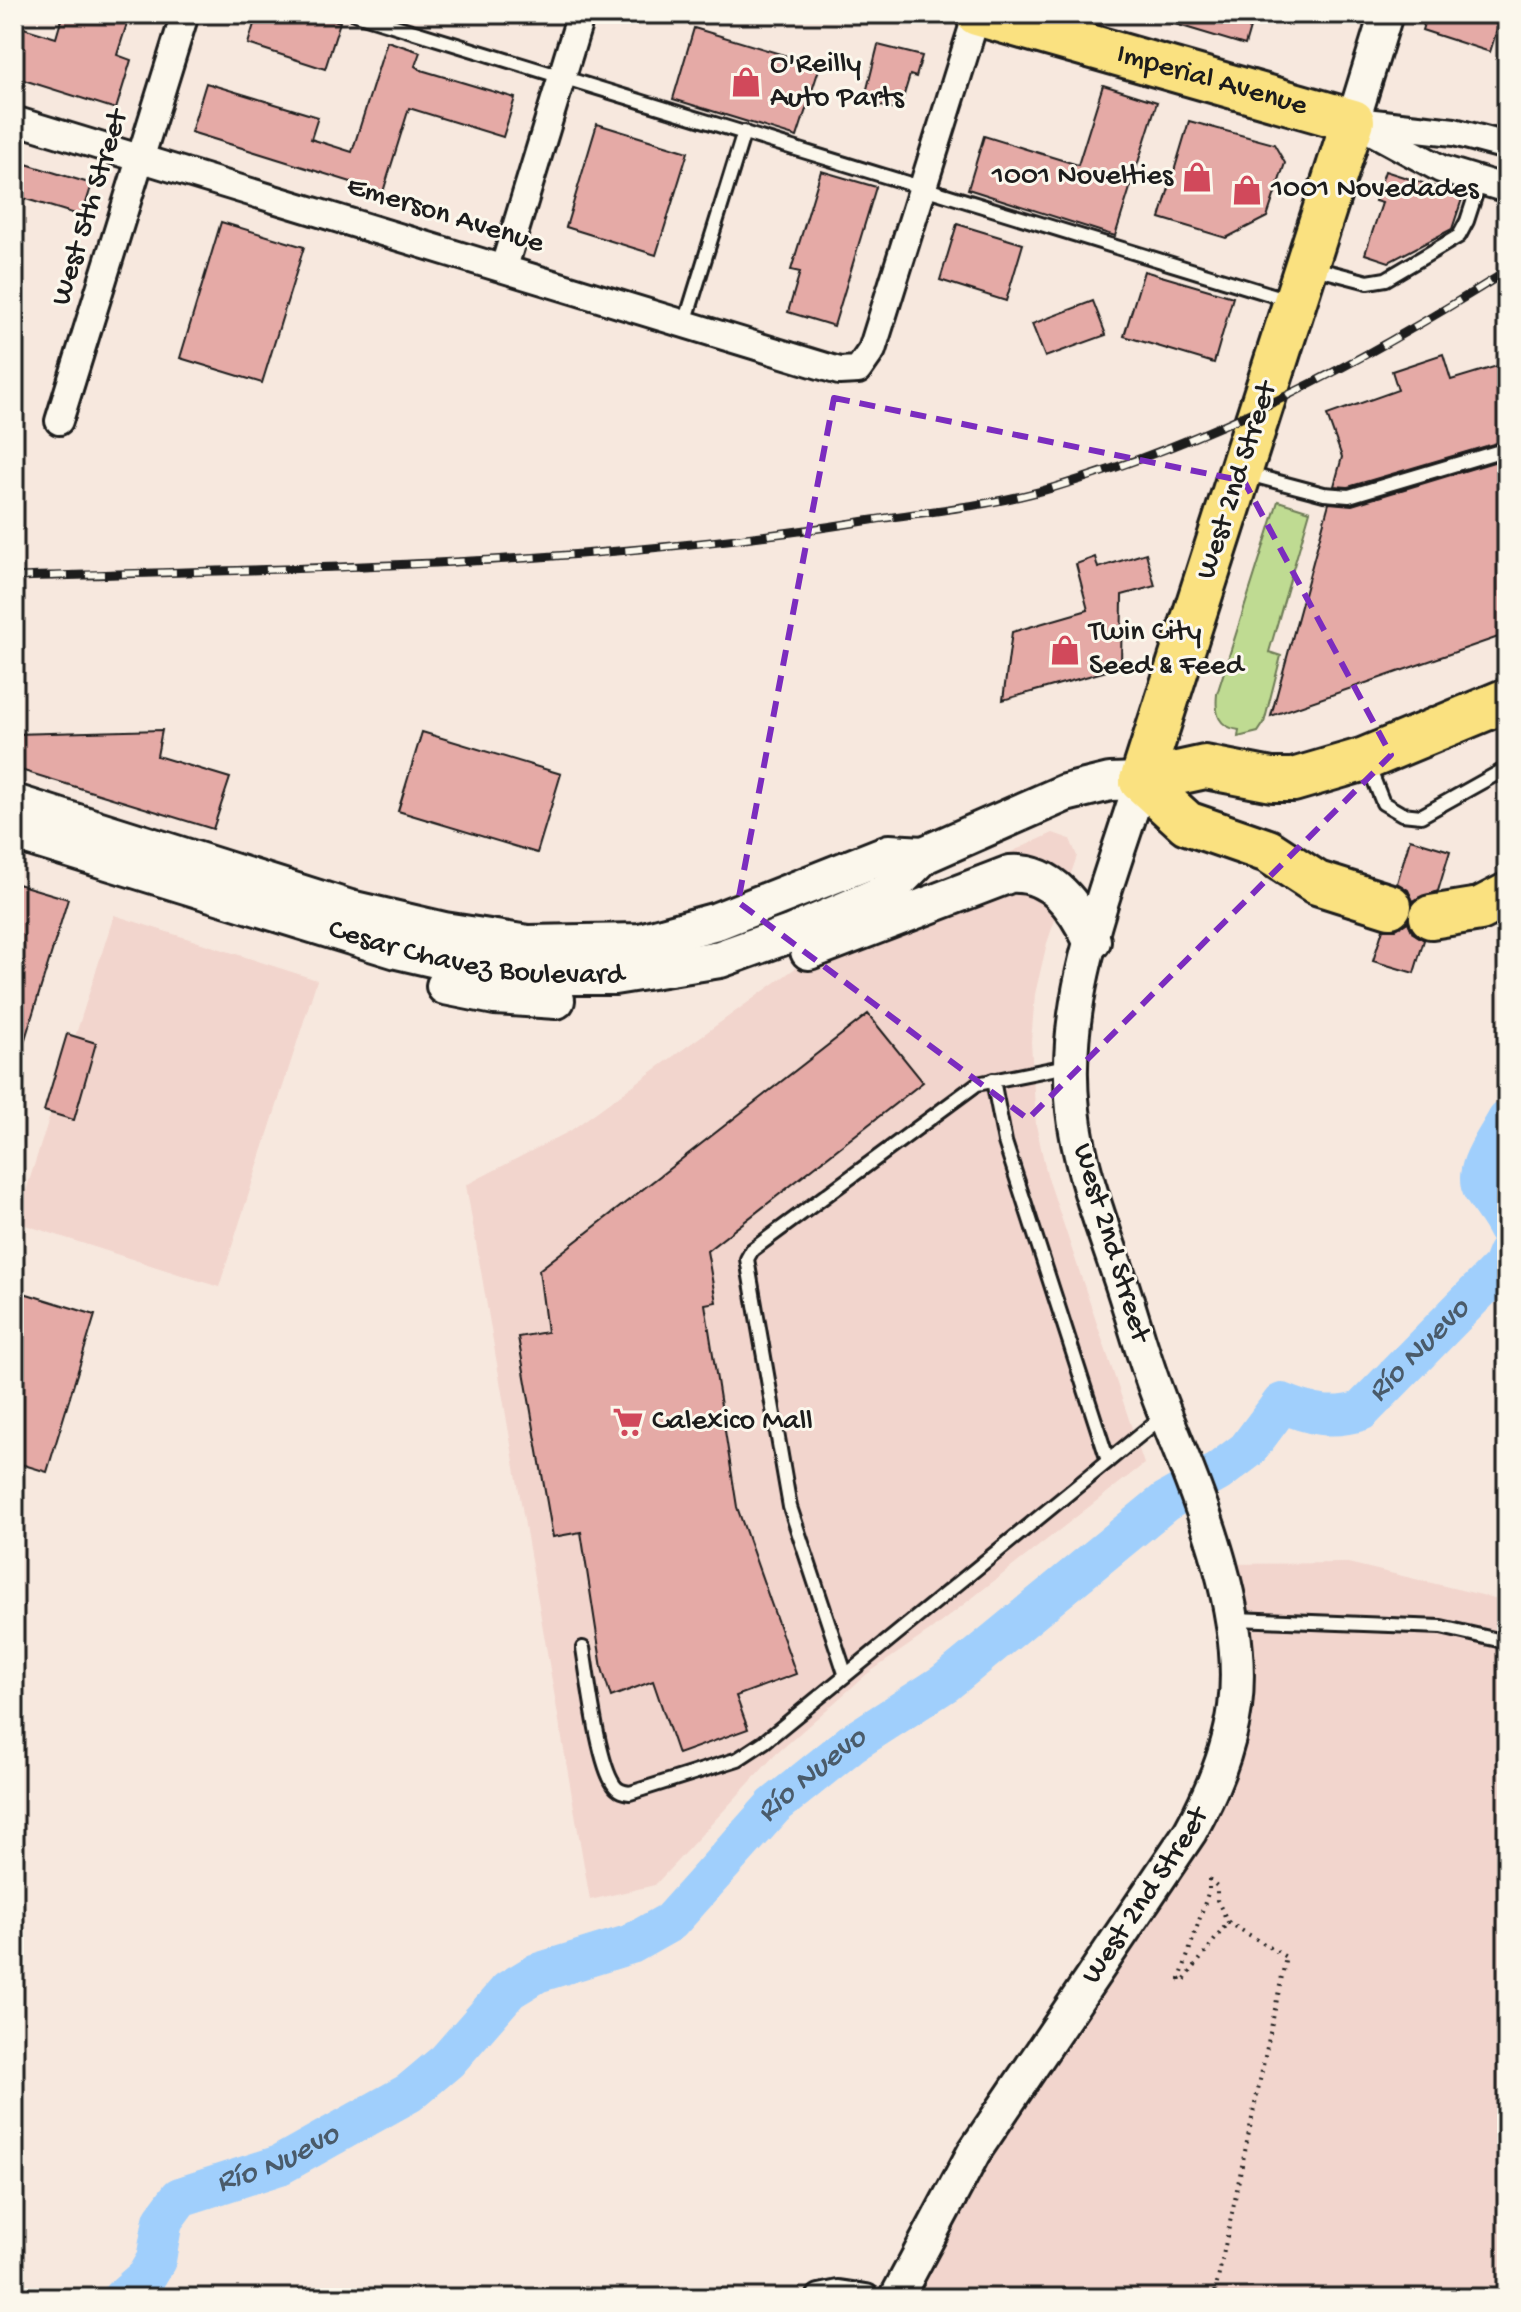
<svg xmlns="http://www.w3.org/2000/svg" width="1521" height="2312" font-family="'Gochi Hand',sans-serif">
<rect width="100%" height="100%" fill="#f7e8de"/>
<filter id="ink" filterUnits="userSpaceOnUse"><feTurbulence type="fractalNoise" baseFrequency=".0125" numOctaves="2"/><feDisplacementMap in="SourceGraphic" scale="16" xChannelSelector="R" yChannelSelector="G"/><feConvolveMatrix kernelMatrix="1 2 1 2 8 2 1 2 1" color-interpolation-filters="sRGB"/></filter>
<g filter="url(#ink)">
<g fill="#f2d5cd">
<path d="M1053,833L1070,839L1077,856L1047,943L1035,994L1031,1042L1036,1125L1047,1175L1144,1464L931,1630L867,1674L775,1755L655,1885L590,1900L466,1185L570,1131L862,920Z"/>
<path d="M114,915L317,980L219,1287L16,1222Z"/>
<path d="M1348,1563L1507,1601V2298H896L1224,1756L1218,1564Z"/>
</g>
<path fill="#bfdb92" stroke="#6e7c57" stroke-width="2" d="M1278,501L1310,511L1269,652L1281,656L1264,723L1258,732L1238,737L1239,730C1218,727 1215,714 1217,694Z"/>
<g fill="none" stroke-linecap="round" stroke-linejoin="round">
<g stroke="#a0cffc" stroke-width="40">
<path d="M1507,1120C1498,1138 1471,1171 1483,1190C1491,1204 1500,1213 1507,1228"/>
<path id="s1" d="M122,2298L146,2277L156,2260L163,2220L180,2197L280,2165L328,2138L409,2093L447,2061L509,1990L537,1973L631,1944L670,1922L774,1806L852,1743L945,1683L1165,1502L1218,1472L1247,1450L1282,1403C1310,1415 1332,1420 1361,1411L1502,1267L1507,1254"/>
</g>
</g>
<g fill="#e5aaa6" stroke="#1c1c1c" stroke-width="2">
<path d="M63,14H130L117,55L131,60L116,109L14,77V25L56,38Z"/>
<path d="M257,14H314L340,22L325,69L248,44Z"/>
<path d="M1156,14H1254L1245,45L1155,18Z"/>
<path d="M1427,14H1502L1490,52L1422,30Z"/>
<path d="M694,28L820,66L797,137L673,99Z"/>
<path d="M387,41L420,52L415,66L421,70L515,98L503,137L409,108L383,192L191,132L206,83L318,117L311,139L352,152Z"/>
<path d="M878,45L922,56L916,77L910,75L899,111L864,101Z"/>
<path d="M1103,85L1157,102L1115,236L968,189L984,136L1078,165Z"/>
<path d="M1189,121L1274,144L1285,163L1267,217L1226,238L1160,218Z"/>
<path d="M597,124L688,152L656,255L566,227Z"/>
<path d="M26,164L92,184L82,216L16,196Z"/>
<path d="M821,171L876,187L834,326L788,312L800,272L791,270Z"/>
<path d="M1385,171L1463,196L1452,229L1389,262L1365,254L1382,203L1375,201Z"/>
<path d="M221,222L304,247L262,383L180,358Z"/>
<path d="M957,224L1023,244L1006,301L940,280Z"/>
<path d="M1144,271L1233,297L1214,363L1124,336Z"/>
<path d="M1093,301L1106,335L1045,357L1032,324Z"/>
<path d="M1443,354L1451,380L1507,363V440L1348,487L1334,486L1342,457L1327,415L1398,390L1392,371Z"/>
<path d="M1507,458V634L1271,716L1329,503L1352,505Z"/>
<path d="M1146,553L1155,586L1122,595L1121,667L1003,700L1012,632L1088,610L1076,564L1095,557L1098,568Z"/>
<path d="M162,730L157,756L230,778L213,829L14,768V734Z"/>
<path d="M422,732L561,774L537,853L398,811Z"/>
<path d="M1410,839L1450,851L1438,891L1413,901L1408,890L1397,883Z"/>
<path d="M14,883L68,899L18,1062H14Z"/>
<path d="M1408,922L1413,933L1424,940L1414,973L1373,961L1383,929H1396Z"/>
<path d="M868,1014L923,1082L707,1251L716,1302L705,1304L737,1507L796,1674L736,1696L748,1729L678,1754L653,1681L611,1697L602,1668L581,1532L553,1537L518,1337L547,1332L539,1270Z"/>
<path d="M67,1034L96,1043L74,1120L44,1111Z"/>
<path d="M14,1290L95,1315L47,1472L14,1462Z"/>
</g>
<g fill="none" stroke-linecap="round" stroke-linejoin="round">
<g stroke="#1c1c1c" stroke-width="18">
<g id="service">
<path d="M356,14L1289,300"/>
<path d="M1314,268L1368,282L1386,279L1459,236L1467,221L1480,181"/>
<path d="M685,323L744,132"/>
<path d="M1248,474L1324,494L1349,496L1507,449"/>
<path d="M1368,765L1383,803L1402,814L1421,816L1507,768"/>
<path d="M993,1080L1005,1142L1108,1461"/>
<path d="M1235,1619L1441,1627L1507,1642"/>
<path d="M583,1648C588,1678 598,1763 614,1785C618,1791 623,1792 630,1793L738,1759L764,1742L1162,1417"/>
<path d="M845,1673L790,1507L747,1259L752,1250L977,1084L1067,1066"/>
</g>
</g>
<g stroke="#1c1c1c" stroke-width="32">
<g id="minor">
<path d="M14,120L839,371L858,370L872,350L977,14"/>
<path d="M1353,121L1441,169L1507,189"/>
<path d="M1365,122L1454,132L1507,146"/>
<path d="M504,267L581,14"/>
<path d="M59,421L185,14"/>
<path d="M820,2298L839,2294L866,2298"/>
</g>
</g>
<g stroke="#1c1c1c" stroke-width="38">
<g id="tertiary">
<path d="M1353,121L1386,14"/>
<path id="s2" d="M896,2298L974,2152L1190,1832C1212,1792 1229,1752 1235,1707C1247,1612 1201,1503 1166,1416C1147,1372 1135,1324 1120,1279C1102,1224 1079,1168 1073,1110C1060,998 1108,887 1141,781"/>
</g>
</g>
<g stroke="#1c1c1c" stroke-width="42">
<g id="secondary">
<path d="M14,803L350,909L444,931L528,944L640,942L717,921L889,853L924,855"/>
<path id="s3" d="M14,832L397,950L471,967L544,976H614L720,959L790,934L887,892L924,855L1065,793L1110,782L1141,781"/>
<path d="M809,951L1010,874C1052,871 1076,907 1092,941"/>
<path d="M445,986L495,996L556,1000"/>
</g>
</g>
<g stroke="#1c1c1c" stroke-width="48">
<g id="trunk">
<path id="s4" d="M977,14L1353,121L1141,781"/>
<path d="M1141,781L1205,767L1272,780H1293L1365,759L1507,700"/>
<path d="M1141,781L1187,823L1268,851L1317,883L1390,906"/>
<path d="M1431,917L1480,909L1507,895"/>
</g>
</g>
<g stroke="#1c1c1c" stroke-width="4" stroke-dasharray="2 6" stroke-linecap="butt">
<path d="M1209,1879V1890L1180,1979L1183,1982L1228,1922L1286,1957L1214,2298"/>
<path d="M1209,1879L1217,1886V1900L1228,1922"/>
</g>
<use href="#service" stroke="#fbf7ec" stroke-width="12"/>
<use href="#minor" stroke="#fbf7ec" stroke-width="26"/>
<use href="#tertiary" stroke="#fbf7ec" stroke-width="32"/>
<use href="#secondary" stroke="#fbf7ec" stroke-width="36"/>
<use href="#trunk" stroke="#fae180" stroke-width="42"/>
<g stroke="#1c1c1c" stroke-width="9">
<path id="rail" d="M14,577C294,568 575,567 853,523C918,512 988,507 1052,488C1220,438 1359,364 1507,271"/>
</g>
<use href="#rail" stroke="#fbf7ec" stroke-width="6" stroke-dasharray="18" stroke-linecap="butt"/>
</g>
</g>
<path fill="none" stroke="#7b2cbf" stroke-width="6" stroke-dasharray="16 10" stroke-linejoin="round" d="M834,398L1244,481L1391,755L1028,1119L738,902Z"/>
<defs>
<g id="shop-bare" transform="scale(2.4)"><path d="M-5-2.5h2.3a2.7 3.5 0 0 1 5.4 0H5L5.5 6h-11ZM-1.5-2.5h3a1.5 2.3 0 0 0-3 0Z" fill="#d1495b" stroke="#fbf7ec" stroke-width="2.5" paint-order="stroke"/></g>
<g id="supermarket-bare" transform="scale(2.4)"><path d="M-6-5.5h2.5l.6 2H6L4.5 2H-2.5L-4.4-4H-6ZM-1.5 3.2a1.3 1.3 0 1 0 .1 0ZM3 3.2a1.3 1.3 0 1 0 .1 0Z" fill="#d1495b" stroke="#fbf7ec" stroke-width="2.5" paint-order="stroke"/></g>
</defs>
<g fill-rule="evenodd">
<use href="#shop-bare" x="746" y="82"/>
<use href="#shop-bare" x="1197" y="177"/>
<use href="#shop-bare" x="1247" y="190"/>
<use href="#shop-bare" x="1065" y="650"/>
<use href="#supermarket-bare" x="628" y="1422"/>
</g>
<g text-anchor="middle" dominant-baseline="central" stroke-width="6" stroke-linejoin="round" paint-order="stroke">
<g font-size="30" fill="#1c1c1c" stroke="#fbf7ec" text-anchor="start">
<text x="770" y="65">O'Reilly<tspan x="770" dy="34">Auto Parts</tspan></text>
<text x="1173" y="177" text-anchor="end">1001 Novelties</text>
<text x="1271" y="190">1001 Novedades</text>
<text x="1089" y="633">Twin City<tspan x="1089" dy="34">Seed &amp; Feed</tspan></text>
<text x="652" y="1422">Calexico Mall</text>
</g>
<g font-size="30" fill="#1c1c1c" stroke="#fbf7ec">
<text stroke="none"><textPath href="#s4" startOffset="244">Imperial Avenue</textPath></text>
<text transform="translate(91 208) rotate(-73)">West 5th Street</text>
<text transform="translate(445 216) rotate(17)">Emerson Avenue</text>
<text transform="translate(1238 481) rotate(-72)">West 2nd Street</text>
<text stroke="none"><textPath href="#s3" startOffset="480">Cesar Chavez Boulevard</textPath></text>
<text transform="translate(1110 1243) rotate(73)">West 2nd Street</text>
<text stroke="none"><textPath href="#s2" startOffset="474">West 2nd Street</textPath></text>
</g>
<g font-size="32" font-style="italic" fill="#4a5b6a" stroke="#fbf7ec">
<text stroke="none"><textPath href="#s1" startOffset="1666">Río Nuevo</textPath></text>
<text stroke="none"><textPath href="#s1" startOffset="898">Río Nuevo</textPath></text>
<text stroke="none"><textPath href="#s1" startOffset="226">Río Nuevo</textPath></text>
</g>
</g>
<rect width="1521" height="2312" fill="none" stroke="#fbf7ec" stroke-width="48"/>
<rect x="24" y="24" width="1473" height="2264" fill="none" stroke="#1c1c1c" stroke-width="3" filter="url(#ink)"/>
</svg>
